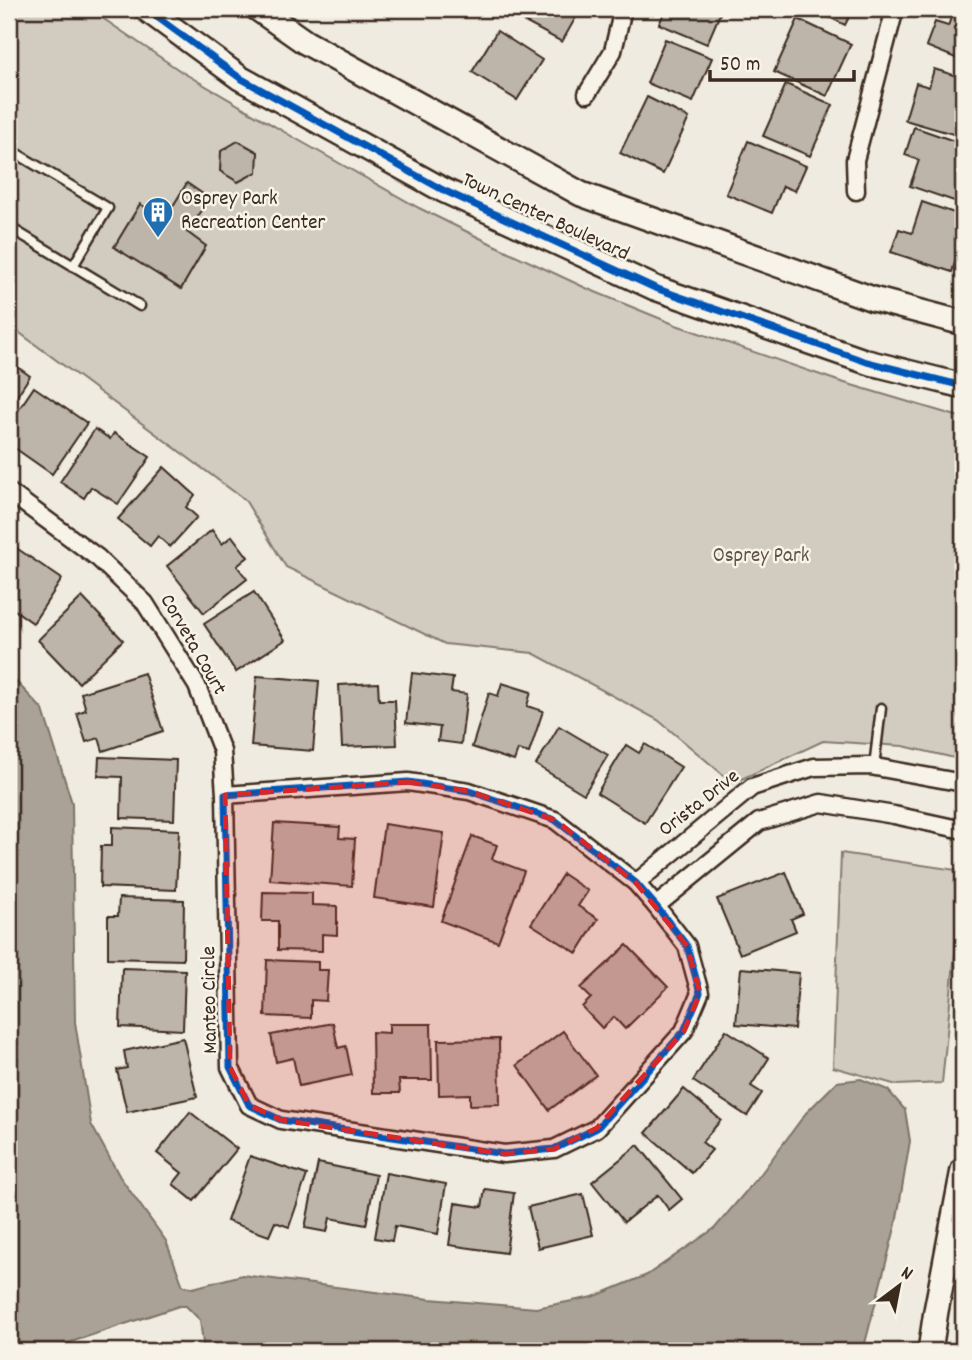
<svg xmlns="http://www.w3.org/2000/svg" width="972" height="1360" font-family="Dekko,sans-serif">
<rect width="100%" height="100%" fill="#efebe0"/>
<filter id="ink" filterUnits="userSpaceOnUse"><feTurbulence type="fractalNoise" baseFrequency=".0143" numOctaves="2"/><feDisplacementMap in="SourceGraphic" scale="14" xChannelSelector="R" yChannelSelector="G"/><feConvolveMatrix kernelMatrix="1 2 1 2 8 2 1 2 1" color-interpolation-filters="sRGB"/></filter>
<g filter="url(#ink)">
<g fill="#d1cbc0" stroke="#867a6f" stroke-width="2">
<path d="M9,9H89L182,72L293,137L419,208L496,246L588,289L676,325L838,381L963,418V760L903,746L823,741L733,783L658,720L533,653L445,644L286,567L245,500L9,325Z"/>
<path d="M841,853L963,871L942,1083L897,1085L833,1067Z"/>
</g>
<path fill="#aaa296" stroke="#7e7266" stroke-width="2" d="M9,674L43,710L72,803L75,1022L91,1124L120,1177L166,1241L183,1286L193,1288L242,1275L430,1299L536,1308L593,1297L647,1275L715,1228L760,1175L806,1113L837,1082L861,1079L888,1090L905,1110L910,1141L896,1224L863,1351H204L200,1320L186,1306H179L68,1343L54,1351H9Z"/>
<g fill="#bdb5aa" stroke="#3b2a1e" stroke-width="2">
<path d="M510,9H561L576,17L562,42L508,13Z"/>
<path d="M666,9H722L707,44L659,24Z"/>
<path d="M813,9H853L845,25Z"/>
<path d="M954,9L963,12V61L926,46L935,22L948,26Z"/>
<path d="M798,19L851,44L827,96L774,72Z"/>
<path d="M497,31L542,60L517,100L472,72Z"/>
<path d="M665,39L712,58L693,102L647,83Z"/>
<path d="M934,69L963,78V137L905,120L916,83L929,87Z"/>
<path d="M786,84L833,105L810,156L763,136Z"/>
<path d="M647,97L689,118L663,174L620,153Z"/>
<path d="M914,127L963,144V183L957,202L910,186L919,160L905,155Z"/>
<path d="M238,141L258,152L257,172L238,182L220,171L221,151Z"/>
<path d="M748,141L806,166L795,191L783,186L772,213L726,194Z"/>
<path d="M187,183L210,199L187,232L206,246L181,289L114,247L140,204L165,219Z"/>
<path d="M922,202L963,216V238L952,272L891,252L899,229L912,233Z"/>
<path d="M9,361L30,376L9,408Z"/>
<path d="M34,387L87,423L52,474L9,444V441L15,433L9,429V424Z"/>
<path d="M95,429L110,439L114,433L150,457L118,504L91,487L84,498L60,482Z"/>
<path d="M164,467L195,495L186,507L197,517L170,547L158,536L150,546L118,519Z"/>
<path d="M212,530L222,544L232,536L248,557L237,566L247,579L204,613L167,566Z"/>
<path d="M12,545L62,579L33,623L9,606V550Z"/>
<path d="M254,592L285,640L236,672L204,624Z"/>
<path d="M82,597L123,640L79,683L38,640Z"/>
<path d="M144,673L163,731L103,751L99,738L86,742L77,713L86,710L81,693Z"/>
<path d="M412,673L453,678L451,692L467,694L461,744L438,741L440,727L406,723Z"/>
<path d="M257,676L319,681L313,751L251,746Z"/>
<path d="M378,683L379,700H395L397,745L342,747L339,685Z"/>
<path d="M502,683L531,692L527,706L543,711L529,753L518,750L514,761L472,747L489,693L498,696Z"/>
<path d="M559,726L608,755L584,794L536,765Z"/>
<path d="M645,744L681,767L645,823L597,793L626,745L639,753Z"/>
<path d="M99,757L176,760L174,820L121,818L122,777L98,776Z"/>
<path d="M274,823L340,827L339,838L355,839L352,886L270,880Z"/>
<path d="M384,824L444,833L434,907L374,898Z"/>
<path d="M112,827L179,830L176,890L100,887L101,846H112Z"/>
<path d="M472,836L497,845L492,859L524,871L498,942L441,921Z"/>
<path d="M786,872L803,914L791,919L796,931L740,954L717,899Z"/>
<path d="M563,874L588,891L578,906L598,919L577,953L531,924Z"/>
<path d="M263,892L312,893V905L337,906V935L322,934V951L278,950V921H262Z"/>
<path d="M119,898L184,900L183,960L108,958V916H118Z"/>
<path d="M627,945L668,987L625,1029L614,1017L602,1028L582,1007L591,998L581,988Z"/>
<path d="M267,960L318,962V970H328L326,1001L311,1000V1018L265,1016Z"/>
<path d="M122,968L185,970L183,1030L120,1027Z"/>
<path d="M741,968L799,973L794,1029L736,1024Z"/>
<path d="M333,1023L338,1048L346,1046L352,1075L299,1086L293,1058L276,1062L271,1035Z"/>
<path d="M389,1024H431L432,1080H399L400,1093H373L372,1032L389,1033Z"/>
<path d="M726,1030L769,1058L751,1086L762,1093L747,1116L693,1081Z"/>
<path d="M563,1031L596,1075L549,1110L517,1065Z"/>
<path d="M183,1038L197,1097L127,1112L117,1070L127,1068L124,1051Z"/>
<path d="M499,1039L500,1104L470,1105V1094L439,1095L438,1040Z"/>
<path d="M684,1089L721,1120L702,1142L712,1150L692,1173L646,1133Z"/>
<path d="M190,1112L237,1149L194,1201L173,1184L182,1173L157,1153Z"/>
<path d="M638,1145L682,1199L669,1210L658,1195L624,1222L592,1182Z"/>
<path d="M250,1156L307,1175L289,1227L275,1222L269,1236L227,1221Z"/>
<path d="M318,1163L376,1175L366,1225L330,1218L327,1232L305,1228Z"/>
<path d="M386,1173L446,1184L438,1234L395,1226L392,1241L375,1238Z"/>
<path d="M485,1189L514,1193L506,1253L449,1245L455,1203L482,1207Z"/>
<path d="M583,1194L593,1235L538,1248L528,1207Z"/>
</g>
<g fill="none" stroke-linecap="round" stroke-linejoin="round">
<g stroke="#3b2a1e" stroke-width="13">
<g id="lane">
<path d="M9,149L108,208L73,266"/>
<path d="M9,227L140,306"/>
<path d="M874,767L881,708"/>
</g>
</g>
<g stroke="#3b2a1e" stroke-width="21">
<g id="street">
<path d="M587,94L613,51L623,9"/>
<path d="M856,191L855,160L895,9"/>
<path d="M9,492L98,558L145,603L197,686L222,751L225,795"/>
<path d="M408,782L469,791L555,820L636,883L656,906L687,946L700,993L684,1031L597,1128L554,1149L504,1154L281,1120L249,1105L230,1067L225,795Z"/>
<path d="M636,883L752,787L814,767L870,766L963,783"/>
<path d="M656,906L759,822L821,803L894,815L963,830"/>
</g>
</g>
<g stroke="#3b2a1e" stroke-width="28">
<g id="secondary">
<path d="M146,9L240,78L443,190L655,288L867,362L963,386"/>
<path d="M258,9L305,42L581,194L873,299L963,323"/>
<path d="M930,1351L936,1311L963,1170"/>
</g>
</g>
<use href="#lane" stroke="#f7f3e8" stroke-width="8"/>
<use href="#street" stroke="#f7f3e8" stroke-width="16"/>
<use href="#secondary" stroke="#f7f3e8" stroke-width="23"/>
<g stroke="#f7f3e8" stroke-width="11">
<g id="cycleway">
<path d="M146,9L240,78L443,190L655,288L867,362L963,386"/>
<path d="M408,782L469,791L555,820L636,883L656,906L687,946L700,993L684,1031L597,1128L554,1149L504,1154L281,1120L249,1105L230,1067L225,795Z"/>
</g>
</g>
<use href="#cycleway" stroke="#0057b8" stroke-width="7"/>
</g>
</g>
<path fill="#d62828" fill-opacity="0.2" stroke="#d62828" stroke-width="5" stroke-dasharray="14 9" stroke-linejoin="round" d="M408,782L469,791L555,820L636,883L687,946L700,993L684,1031L597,1128L554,1149L504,1154L281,1120L249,1105L230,1067L225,795Z"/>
<defs>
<g id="building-pin" transform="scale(1.575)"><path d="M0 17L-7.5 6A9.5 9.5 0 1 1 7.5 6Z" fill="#1f6fb2" stroke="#f7f3e8"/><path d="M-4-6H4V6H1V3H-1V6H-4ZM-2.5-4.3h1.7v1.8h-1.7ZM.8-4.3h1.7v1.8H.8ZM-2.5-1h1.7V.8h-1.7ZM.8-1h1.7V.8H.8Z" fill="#fff"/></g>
</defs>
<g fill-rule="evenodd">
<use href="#building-pin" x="158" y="212"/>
</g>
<g text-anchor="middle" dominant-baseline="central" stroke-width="5" stroke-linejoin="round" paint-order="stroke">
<g font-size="21" fill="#3b2a1e" stroke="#f7f3e8" text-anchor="start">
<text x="181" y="200">Osprey Park<tspan x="181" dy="24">Recreation Center</tspan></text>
</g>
<g font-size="21" fill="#3b2a1e" stroke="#f7f3e8">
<text transform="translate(545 218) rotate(25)">Town Center Boulevard</text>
<text transform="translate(192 645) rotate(60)">Corveta Court</text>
<text transform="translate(700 804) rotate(-38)">Orista Drive</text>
<text transform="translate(211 1000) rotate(-91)">Manteo Circle</text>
</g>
<g font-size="21" fill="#605246" stroke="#f7f3e8">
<text x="761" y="557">Osprey Park</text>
</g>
</g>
<rect width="972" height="1360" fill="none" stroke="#f7f3e8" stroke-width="35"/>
<rect x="18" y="18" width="937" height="1325" fill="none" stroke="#3b2a1e" stroke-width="2.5" filter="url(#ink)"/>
<g transform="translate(899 1286) rotate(32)" stroke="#f7f3e8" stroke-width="5" paint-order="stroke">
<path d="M0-5L12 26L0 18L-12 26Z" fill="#3b2a1e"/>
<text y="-10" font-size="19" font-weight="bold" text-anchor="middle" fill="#3b2a1e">N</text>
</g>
<path d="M710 70v10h144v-10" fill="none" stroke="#3b2a1e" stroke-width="3.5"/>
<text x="720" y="70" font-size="21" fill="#3b2a1e" stroke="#f7f3e8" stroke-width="5" paint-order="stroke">50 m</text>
</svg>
